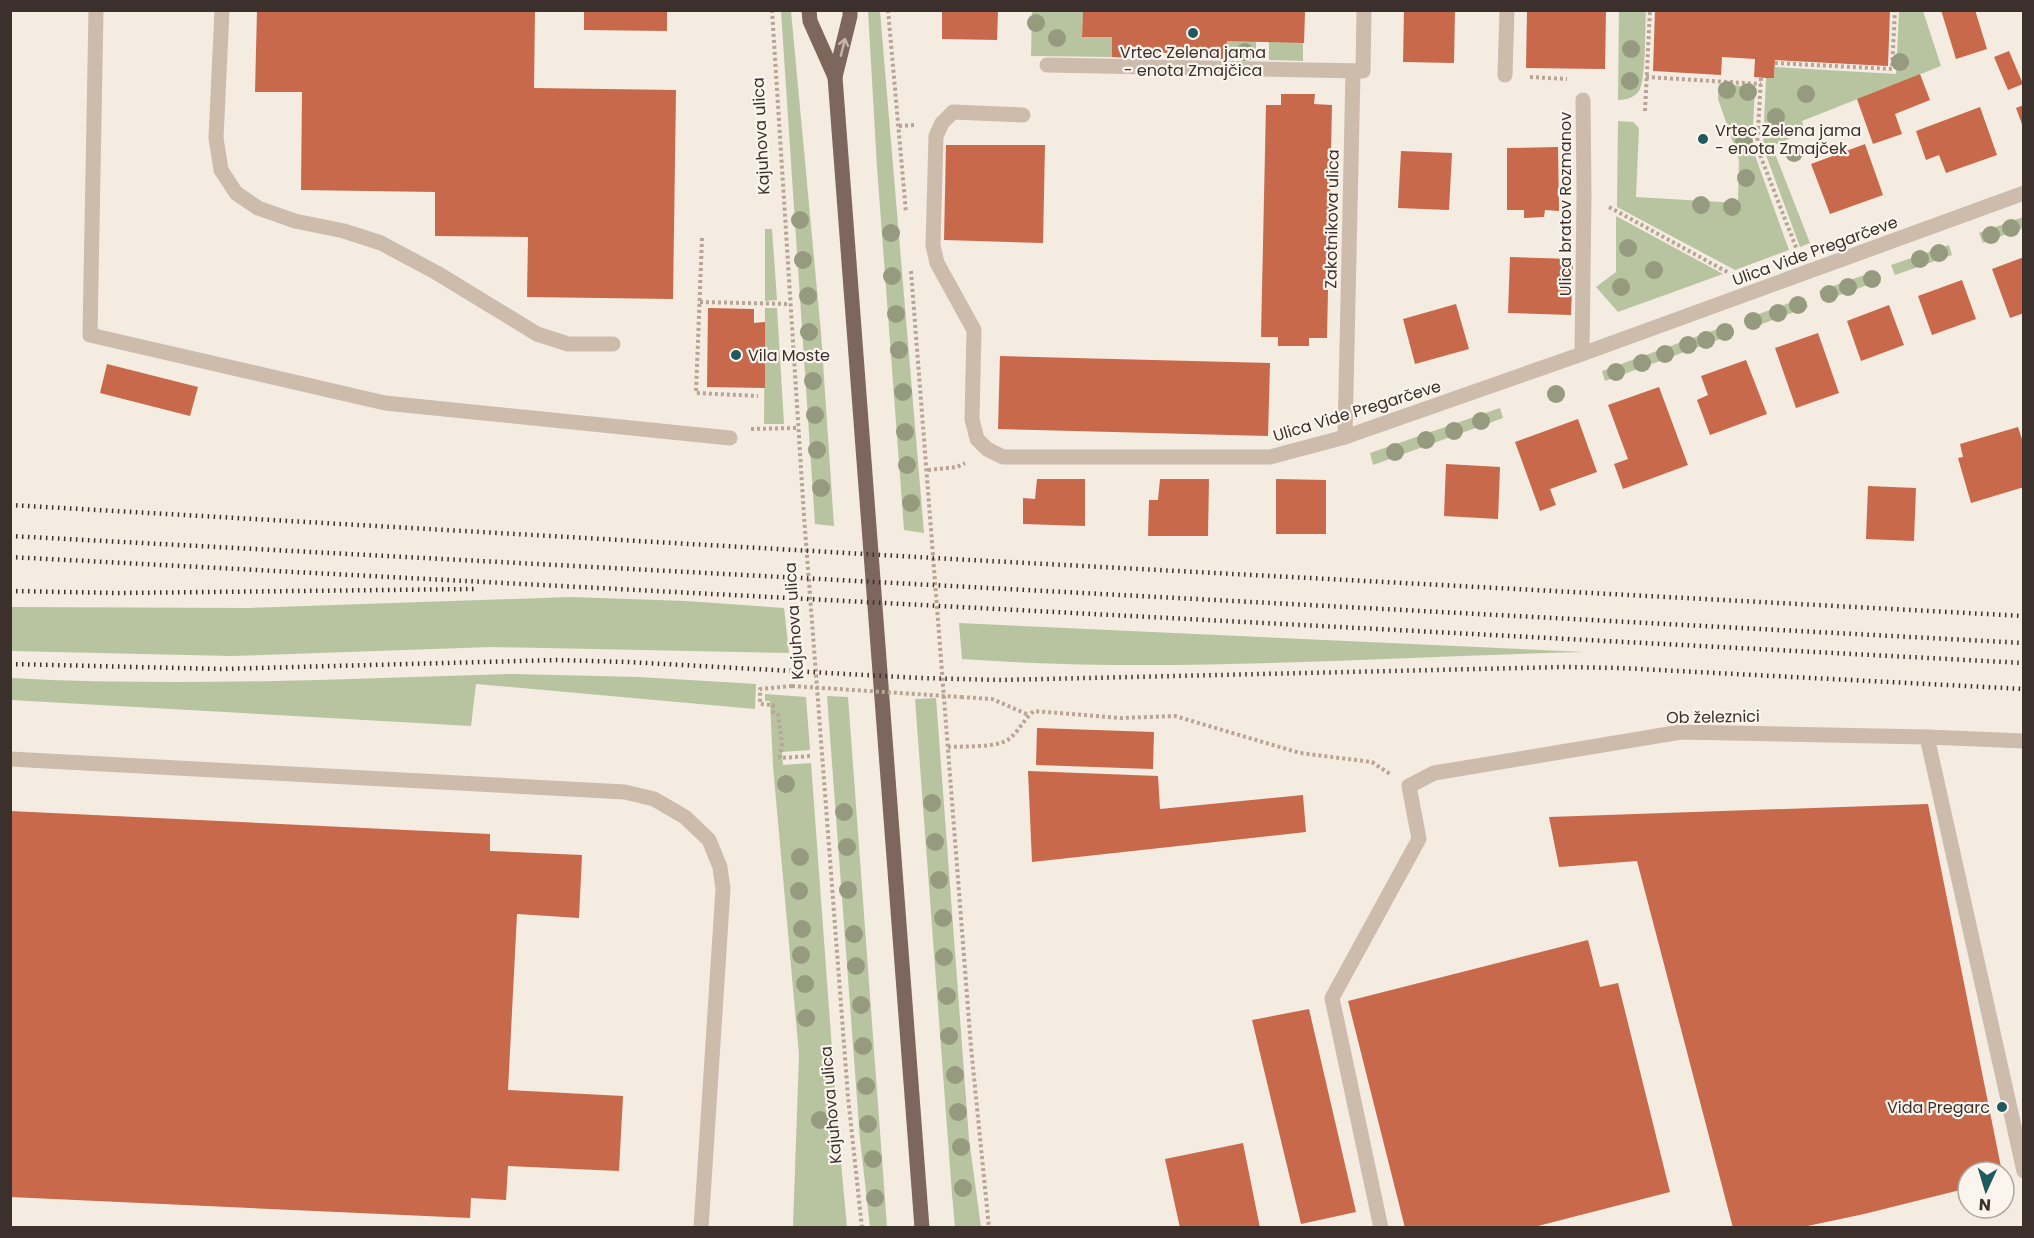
<svg xmlns="http://www.w3.org/2000/svg" width="2034" height="1238" font-family="Poppins,sans-serif">
<rect width="100%" height="100%" fill="#f4ebe1"/>
<g fill="#b8c4a0">
<path d="M781,11H791L821,333L834,526L815,524Z"/>
<path d="M868,11H880L924,533L904,530L877,167Z"/>
<path d="M1032,11H1083L1082,37H1112V57L1031,56Z"/>
<path d="M1619,11H1646C1645,27 1646,80 1639,91C1634,98 1625,100 1618,100Z"/>
<path d="M1899,11H1923L1941,66L1802,121L1805,132L1772,146L1810,243L1800,247L1763,147L1766,78H1774L1775,67L1896,74Z"/>
<path d="M1227,41H1256V60L1226,59Z"/>
<path d="M1269,42H1303V61L1269,60Z"/>
<path d="M1719,84L1755,87L1752,147L1789,250L1735,270L1617,207L1618,121L1633,122L1639,128L1636,197L1738,203L1739,160L1718,99Z"/>
<path d="M1616,216L1723,274L1618,312L1596,287L1616,272Z"/>
<path d="M2023,217V228L1983,243L1979,233Z"/>
<path d="M765,229H772L777,300L765,301Z"/>
<path d="M1949,245L1952,255L1895,275L1891,265Z"/>
<path d="M1876,271L1879,281L1823,301L1819,291Z"/>
<path d="M1804,298L1808,307L1751,328L1747,318Z"/>
<path d="M765,308H777L784,424H764Z"/>
<path d="M1731,324L1734,334L1605,381L1602,371Z"/>
<path d="M1500,408L1503,418L1373,465L1370,453Z"/>
<path d="M571,597L686,601L784,608L789,653L491,647L232,656L11,651V607L249,608Z"/>
<path d="M959,623L1584,652C1377,657 1169,674 962,659Z"/>
<path d="M513,674L639,677L756,684L755,709L476,684L471,726L11,700V678C177,687 346,679 513,674Z"/>
<path d="M765,694L806,697L810,750L782,752L783,765L811,763L838,1131L847,1227H793L799,1055L773,766L770,701H765Z"/>
<path d="M827,696L848,697L887,1227H870L860,1139Z"/>
<path d="M936,698L969,1139L981,1227H955L952,1194L915,699Z"/>
</g>
<g fill="#c8694b">
<path d="M257,10H535L534,88L676,90L673,299L527,297L528,237L435,236V192L301,190L302,92H255Z"/>
<path d="M584,10H667V31L584,30Z"/>
<path d="M942,10H998L997,40L942,39Z"/>
<path d="M1083,10L1305,12L1304,43L1227,41L1226,59H1210V53L1184,52L1183,59L1169,58V53L1128,52V58L1112,57V37H1082Z"/>
<path d="M1404,10H1455L1454,63L1403,62Z"/>
<path d="M1527,10H1606L1605,69L1526,68Z"/>
<path d="M1655,10H1890L1888,66L1775,60L1774,78H1766L1754,77L1755,59L1722,57L1721,75L1653,71Z"/>
<path d="M1941,10H1975L1987,49L1956,59Z"/>
<path d="M2009,51L2023,84L2008,90L1994,57Z"/>
<path d="M1920,74L1930,100L1895,114L1902,134L1873,144L1857,99Z"/>
<path d="M1281,94H1315L1314,104L1332,105L1327,338H1309V346H1278V337H1261L1266,105H1281Z"/>
<path d="M2024,105V127H2023L2016,108Z"/>
<path d="M1980,107L1997,155L1946,173L1939,155L1926,160L1916,131Z"/>
<path d="M1865,144L1883,195L1830,214L1811,164Z"/>
<path d="M946,145H1045L1043,243L944,240Z"/>
<path d="M1558,147L1559,211L1545,210L1544,217L1524,218V210H1507V148Z"/>
<path d="M1401,151L1452,153L1449,210L1398,208Z"/>
<path d="M1510,257L1573,259L1571,315L1508,313Z"/>
<path d="M2024,257V313L2010,318L1992,269Z"/>
<path d="M1962,280L1976,319L1932,335L1918,296Z"/>
<path d="M1456,304L1469,349L1415,364L1403,319Z"/>
<path d="M1889,305L1904,345L1861,361L1847,321Z"/>
<path d="M708,308L754,309V323L765,322V388L707,387Z"/>
<path d="M1818,333L1839,393L1796,408L1775,348Z"/>
<path d="M1000,356L1270,363L1268,436L998,429Z"/>
<path d="M1746,360L1767,414L1710,435L1697,400L1708,395L1701,376Z"/>
<path d="M107,364L198,387L190,416L100,393Z"/>
<path d="M1659,387L1688,465L1623,489L1614,464L1628,459L1608,405Z"/>
<path d="M1578,419L1597,472L1550,489L1556,505L1540,511L1515,442Z"/>
<path d="M2018,427L2024,445V487L1971,503L1958,458L1963,457L1960,444Z"/>
<path d="M1446,464L1500,467L1498,519L1444,516Z"/>
<path d="M1037,479H1085V526L1023,524V498L1035,499Z"/>
<path d="M1160,479H1209L1208,536H1148L1149,500H1158Z"/>
<path d="M1276,479L1326,480V534H1276Z"/>
<path d="M1868,486L1916,488L1914,541L1866,539Z"/>
<path d="M1037,728L1154,732L1153,769L1036,765Z"/>
<path d="M1028,771L1158,776L1160,809L1303,795L1306,832L1032,862Z"/>
<path d="M1928,804L2002,1172H1968V1188L1864,1214L1798,1228H1733L1637,861L1559,867L1549,817Z"/>
<path d="M10,811L490,834V851L582,855L579,918L517,914L508,1090L623,1096L619,1171L508,1166L506,1200L471,1198L470,1218L10,1197Z"/>
<path d="M1588,940L1600,987L1618,983L1670,1192L1530,1228H1405L1348,1001Z"/>
<path d="M1309,1009L1356,1212L1301,1224L1252,1020Z"/>
<path d="M1243,1143L1260,1228H1180L1165,1159Z"/>
</g>
<g fill="none" stroke-linecap="round" stroke-linejoin="round">
<g stroke="#b9a596" stroke-width="4" stroke-dasharray="3 3" stroke-linecap="butt">
<path d="M772,10L804,516L848,1097L862,1228"/>
<path d="M888,10L906,213"/>
<path d="M1775,63L1892,69L1895,10"/>
<path d="M1530,77L1567,79"/>
<path d="M1646,77L1761,84"/>
<path d="M1761,78L1757,147L1797,250"/>
<path d="M1645,111L1650,10"/>
<path d="M899,126L915,125"/>
<path d="M1609,207L1729,273"/>
<path d="M702,238L696,393L758,396"/>
<path d="M911,271L971,1047L989,1228"/>
<path d="M700,302L789,304"/>
<path d="M751,429L798,428"/>
<path d="M928,470L957,467L965,463"/>
<path d="M792,686L760,689V704L773,705V712L778,714C779,724 781,733 782,744C782,749 780,753 780,758L811,756"/>
<path d="M961,697L992,699L1029,715"/>
<path d="M948,747C963,746 998,748 1009,739C1019,731 1024,719 1034,711L1121,718L1175,716L1300,753L1372,762L1390,774"/>
</g>
<g stroke="#cdbbac" stroke-width="15">
<path d="M96,10L90,335L385,403L730,438"/>
<path d="M222,10L216,138L221,170L236,193L258,208L295,221L344,231L381,243L437,273L537,334L568,344H613"/>
<path d="M1047,65L1363,71L1364,10"/>
<path d="M1505,75L1507,10"/>
<path d="M1023,115L953,112L942,123L936,136L933,245L937,263L974,330L972,419L977,439L987,449L1003,457H1270L1345,437L1582,354L2024,193"/>
<path d="M1582,354L1584,194L1583,100"/>
<path d="M1345,437L1353,72"/>
<path d="M1927,737L2024,1171"/>
<path d="M10,759L625,792L654,799L685,817L709,840L720,867L723,889L701,1228"/>
<path d="M1381,1228L1332,998L1419,839L1409,786L1434,773L1681,732L1927,737L2024,741"/>
</g>
<g stroke="#7d675c" stroke-width="15">
<path d="M809,10L810,21L835,77"/>
<path d="M850,10V16L835,77L922,1228"/>
</g>
<g stroke="#3b302b" stroke-width="4.5" stroke-dasharray="1.5 4.5" stroke-linecap="butt">
<path d="M10,505L952,559L2024,616"/>
<path d="M10,536L2024,643"/>
<path d="M10,557L2024,663"/>
<path d="M10,591L118,593L475,589"/>
<path d="M10,664L221,669L557,660L628,662L920,678L1001,680L1564,667L1620,668L2024,689"/>
</g>
<path stroke="#b9a596" stroke-width="4" stroke-dasharray="3 3" stroke-linecap="butt" d="M792,686L961,697"/>
</g>
<g fill="#969b7f">
<circle cx="1036" cy="23" r="9"/>
<circle cx="1057" cy="38" r="9"/>
<circle cx="1631" cy="49" r="9"/>
<circle cx="1245" cy="52" r="9"/>
<circle cx="1900" cy="62" r="9"/>
<circle cx="1630" cy="81" r="9"/>
<circle cx="1727" cy="90" r="9"/>
<circle cx="1748" cy="92" r="9"/>
<circle cx="1806" cy="94" r="9"/>
<circle cx="1776" cy="117" r="9"/>
<circle cx="1744" cy="142" r="9"/>
<circle cx="1794" cy="153" r="9"/>
<circle cx="1746" cy="178" r="9"/>
<circle cx="1701" cy="205" r="9"/>
<circle cx="1732" cy="207" r="9"/>
<circle cx="800" cy="220" r="9"/>
<circle cx="2011" cy="228" r="9"/>
<circle cx="891" cy="233" r="9"/>
<circle cx="1991" cy="235" r="9"/>
<circle cx="1628" cy="248" r="9"/>
<circle cx="1939" cy="253" r="9"/>
<circle cx="1920" cy="259" r="9"/>
<circle cx="803" cy="260" r="9"/>
<circle cx="1654" cy="270" r="9"/>
<circle cx="892" cy="276" r="9"/>
<circle cx="1872" cy="279" r="9"/>
<circle cx="1621" cy="287" r="9"/>
<circle cx="1848" cy="287" r="9"/>
<circle cx="1829" cy="294" r="9"/>
<circle cx="808" cy="296" r="9"/>
<circle cx="1798" cy="305" r="9"/>
<circle cx="1778" cy="313" r="9"/>
<circle cx="896" cy="314" r="9"/>
<circle cx="1753" cy="321" r="9"/>
<circle cx="809" cy="332" r="9"/>
<circle cx="1725" cy="332" r="9"/>
<circle cx="1706" cy="340" r="9"/>
<circle cx="1688" cy="345" r="9"/>
<circle cx="899" cy="350" r="9"/>
<circle cx="1665" cy="354" r="9"/>
<circle cx="1642" cy="363" r="9"/>
<circle cx="1616" cy="372" r="9"/>
<circle cx="813" cy="381" r="9"/>
<circle cx="903" cy="392" r="9"/>
<circle cx="1556" cy="394" r="9"/>
<circle cx="815" cy="415" r="9"/>
<circle cx="1481" cy="421" r="9"/>
<circle cx="1454" cy="431" r="9"/>
<circle cx="905" cy="432" r="9"/>
<circle cx="1426" cy="440" r="9"/>
<circle cx="817" cy="450" r="9"/>
<circle cx="1395" cy="452" r="9"/>
<circle cx="907" cy="465" r="9"/>
<circle cx="821" cy="488" r="9"/>
<circle cx="911" cy="503" r="9"/>
<circle cx="786" cy="784" r="9"/>
<circle cx="932" cy="803" r="9"/>
<circle cx="844" cy="812" r="9"/>
<circle cx="935" cy="842" r="9"/>
<circle cx="847" cy="847" r="9"/>
<circle cx="800" cy="857" r="9"/>
<circle cx="939" cy="880" r="9"/>
<circle cx="848" cy="890" r="9"/>
<circle cx="799" cy="891" r="9"/>
<circle cx="943" cy="918" r="9"/>
<circle cx="802" cy="929" r="9"/>
<circle cx="854" cy="934" r="9"/>
<circle cx="801" cy="955" r="9"/>
<circle cx="944" cy="957" r="9"/>
<circle cx="856" cy="966" r="9"/>
<circle cx="805" cy="984" r="9"/>
<circle cx="947" cy="996" r="9"/>
<circle cx="861" cy="1005" r="9"/>
<circle cx="806" cy="1018" r="9"/>
<circle cx="949" cy="1036" r="9"/>
<circle cx="863" cy="1046" r="9"/>
<circle cx="955" cy="1075" r="9"/>
<circle cx="866" cy="1086" r="9"/>
<circle cx="958" cy="1112" r="9"/>
<circle cx="820" cy="1120" r="9"/>
<circle cx="868" cy="1124" r="9"/>
<circle cx="961" cy="1147" r="9"/>
<circle cx="873" cy="1159" r="9"/>
<circle cx="963" cy="1188" r="9"/>
<circle cx="875" cy="1198" r="9"/>
</g>
<defs><path id="oneway-shaft" d="M-6 0H5M1.5-3L5.5 0L1.5 3" fill="none" stroke-width="1.6" stroke-linecap="round" stroke-linejoin="round" transform="scale(1.5)"/></defs>
<use stroke="#c2b5ac" href="#oneway-shaft" transform="translate(843 47) rotate(-76)"/>
<g fill="#1f5a5e" stroke="#fbf5ee" stroke-width="2">
<circle cx="1193" cy="33" r="6"/>
<circle cx="1703" cy="139" r="6"/>
<circle cx="736" cy="355" r="6"/>
<circle cx="2002" cy="1107" r="6"/>
</g>
<g text-anchor="middle" dominant-baseline="central" stroke-width="4.5" stroke-linejoin="round" paint-order="stroke">
<g font-size="16" fill="#3b302b" stroke="#fbf5ee" text-anchor="start">
<text x="1193" y="52" text-anchor="middle">Vrtec Zelena jama<tspan x="1193" dy="18">- enota Zmajčica</tspan></text>
<text x="1715" y="130">Vrtec Zelena jama<tspan x="1715" dy="18">- enota Zmajček</tspan></text>
<text x="748" y="355">Vila Moste</text>
<text x="1990" y="1107" text-anchor="end">Vida Pregarc</text>
</g>
<g font-size="16" fill="#3b302b" stroke="#fbf5ee">
<text transform="translate(761 136) rotate(-93)">Kajuhova ulica</text>
<text transform="translate(1565 204) rotate(-90)">Ulica bratov Rozmanov</text>
<text transform="translate(1332 219) rotate(-89)">Zakotnikova ulica</text>
<text transform="translate(1815 251) rotate(-20)">Ulica Vide Pregarčeve</text>
<text transform="translate(1357 411) rotate(-17)">Ulica Vide Pregarčeve</text>
<text transform="translate(794 621) rotate(-94)">Kajuhova ulica</text>
<text transform="translate(1713 717) rotate(-1)">Ob železnici</text>
<text transform="translate(831 1105) rotate(-95)">Kajuhova ulica</text>
</g>
</g>
<rect width="2034" height="1238" fill="none" stroke="#3b302b" stroke-width="24"/>
<g transform="translate(1986 1190) rotate(184)"><circle r="28" fill="#fbf5ee" stroke="#aea6a0" stroke-width="1.5"/>
<path d="M0-4.5L10 22L0 15L-10 22Z" fill="#1f5a5e"/>
<text y="-9" font-size="16" font-weight="bold" text-anchor="middle" fill="#3b302b">N</text>
</g>
</svg>
